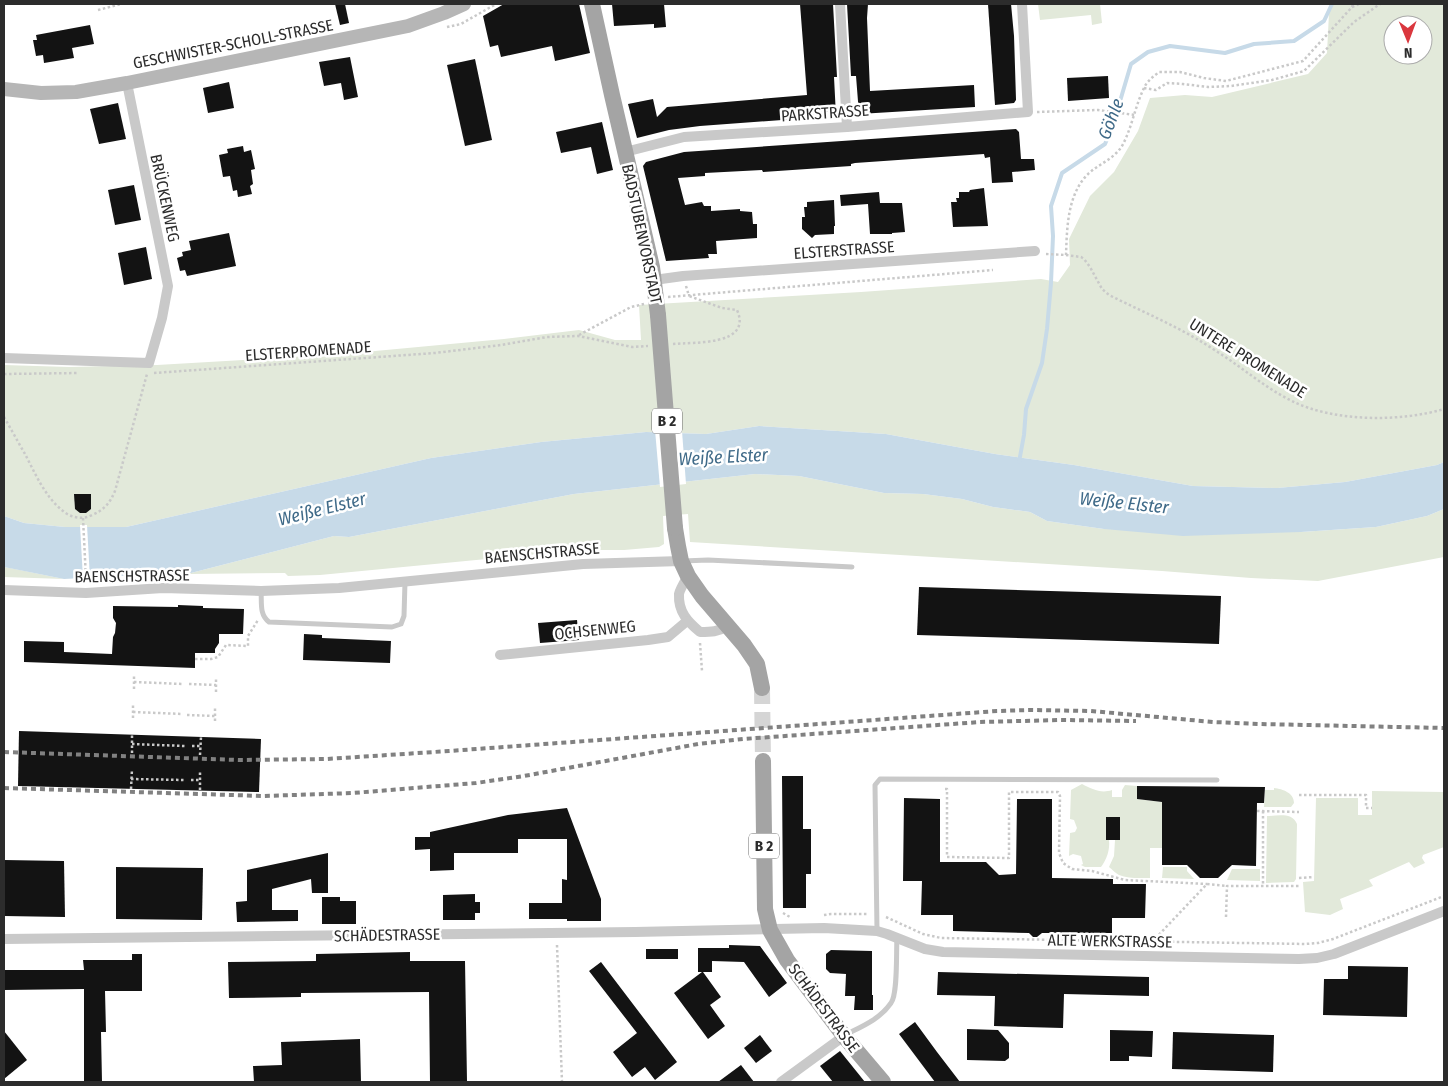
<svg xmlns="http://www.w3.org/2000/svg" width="1448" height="1086" font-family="'Fira Sans Condensed',sans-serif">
<rect width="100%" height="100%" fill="#fff"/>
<g fill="#e2e9da" fill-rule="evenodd">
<path d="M1038,4H1100L1102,23L1092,25L1091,15L1040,20Z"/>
<path d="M1332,4H1444V462L1437,465L1345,482L1277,488L1193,486L1074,465L995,454L886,434L759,426L706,434L646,432L541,442L431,458L126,527H65L24,523L4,516V365L69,367L157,365L343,354L504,339L579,330L615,340H641L639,305L861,292L1041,279L1058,282L1070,265L1069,239L1090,196L1114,172L1138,131L1150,98L1185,95L1212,97L1308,74L1327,53L1329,13ZM1393,25H1423V55H1393Z"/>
<path d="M755,474L799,476L884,493L923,494L962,499L993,507L1030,512L1047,521L1104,529L1301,532L1376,527L1427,516L1444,509V557L1318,581L1251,578L1162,571L690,542L688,514L663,516L664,544L659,547L624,550H580L320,575L288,576L285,573L187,574L334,536L349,537L574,494Z"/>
<path d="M4,567L10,568L64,579L4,577Z"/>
<path d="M1082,784C1092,789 1101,794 1112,790V797H1122V790L1125,785L1137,786V799L1162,802V848H1150V878C1141,878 1128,879 1119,875C1115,873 1113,870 1109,867L1114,856L1115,840H1120V817H1106V840H1109C1110,850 1107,859 1101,867H1085L1081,865L1083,864L1081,856L1073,854L1069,856L1070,833L1075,832L1077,828L1074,820L1070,819L1071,790Z"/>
<path d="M1274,788C1283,789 1294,793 1294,803L1291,807H1264L1265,790H1274Z"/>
<path d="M1372,791L1444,792V847L1423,855L1422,858L1425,863L1414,868L1409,862L1369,880L1373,886L1340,899L1343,909L1330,915L1305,912L1303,882L1314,881L1316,798H1358V815H1372Z"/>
<path d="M1267,816C1278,816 1292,812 1297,824L1296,879L1294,882L1266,883Z"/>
<path d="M1163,867H1187V871L1194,879L1162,878Z"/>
<path d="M1232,869H1260V881L1227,880Z"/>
</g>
<path fill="#c7dae8" d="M759,426L886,434L995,454L1074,465L1193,486L1277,488L1345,482L1437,465L1444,462V509L1427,516L1376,527L1301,532L1183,536L1104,529L1047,521L1030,512L993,507L962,499L923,494L884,493L799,476L755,474L574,494L349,537L334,536L187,574L138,575L64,579L4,567V516L24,523L65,527H126L431,458L541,442L646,432L706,434Z"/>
<g fill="#fff">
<path d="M655,430L682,431L686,484L660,487Z"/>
<path d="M80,525H87L90,579H83Z"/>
</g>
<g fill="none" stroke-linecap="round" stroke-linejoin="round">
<path stroke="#c7dae8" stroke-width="4" d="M1019,462L1024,435L1026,409L1042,363L1047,329L1051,283L1053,236L1051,206L1062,173L1105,144L1113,125L1131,64L1148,52L1170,46L1225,53L1254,44L1294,41L1324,21L1332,4"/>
</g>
<g fill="#131313">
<path d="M335,4H345L349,23L340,25Z"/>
<path d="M504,4H579L590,53L555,61L552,46L501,57L498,45L490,47L483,16Z"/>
<path d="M612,4H664L666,27L654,28V24L614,26Z"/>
<path d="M800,4H833L837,77H834L836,116L700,126L669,130L637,138L628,104L653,99L657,117L667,107L807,95Z"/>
<path d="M847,4H868L867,18L870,91L974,85L975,107L859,114L856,76H851Z"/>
<path d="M988,4H1011L1014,36L1016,100L1014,103L995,105Z"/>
<path d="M90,25L94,44L72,48L74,58L44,63L43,55L36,56L33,40H37L36,35Z"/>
<path d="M350,57L358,97L344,100L341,83L324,86L319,62Z"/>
<path d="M475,59L492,140L465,146L447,65Z"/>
<path d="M1108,76L1109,98L1068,101L1067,78Z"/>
<path d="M229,82L234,108L208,113L203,88Z"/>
<path d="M118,103L126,139L99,144L90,109Z"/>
<path d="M602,122L613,170L597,174L591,147L561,153L556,132Z"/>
<path d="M1016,129L1019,132L1021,159H1034L1035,170L1012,172L1013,182L992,183L990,157L985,158L984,154L855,163L851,164V166L763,172L762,170L705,173V176L678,178L685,205L702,202L704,206H711V211L740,209V211L752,212L753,224H757V238L716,241L717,254H708L709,258L666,261L643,166L646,162L684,152Z"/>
<path d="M243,146L244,152L251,150L255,169L251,170L253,184L250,186L252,194L238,197L237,190L233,191L230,176L223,177L219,155L228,153L227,149Z"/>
<path d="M134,185L141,220L115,225L108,190Z"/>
<path d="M984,188L988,226L953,227L951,202H957L956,198H959V192H969L970,190Z"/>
<path d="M879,192L880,203H902L905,232L892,233V234H870L868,204L841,206L840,195Z"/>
<path d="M834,200L835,226H834V234L815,235L812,238L802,229V217H805L804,207H807V202Z"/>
<path d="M229,233L236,266L187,276L185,270L180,271L177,258L183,256L182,252L191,250L189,241Z"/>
<path d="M146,247L152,279L124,285L118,253Z"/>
<path d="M74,494H91V509L86,513H80L75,509Z"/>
<path d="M919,587L1221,596L1219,644L917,635Z"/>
<path d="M178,605L203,606V608L244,609L243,634H219V643L215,649V653H195V668L24,662V641L64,642V652L112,654L113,637L115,633L116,623L113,618V606L178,607Z"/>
<path d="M577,620L579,640L540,643L538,623Z"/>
<path d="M304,634L322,635V638L391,641L390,663L303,660Z"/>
<path d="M19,731L261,739L259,792L18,786Z"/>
<path d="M782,776H803V829H811V874H806V908H783Z"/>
<path d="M1137,786L1265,787L1264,803H1257L1256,866L1232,865L1218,878H1200L1187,865H1162V802L1137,799Z"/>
<path d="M904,798L940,799V862H986L999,875L1016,874L1017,799H1052V878L1113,879V884H1146L1145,918H1112V933H1042L1037,937H1033L1029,933L953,931V915H921L922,881H903Z"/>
<path d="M567,808L601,899V921H567V919H529V903H562V879L567,880V839H518V853H454V870L430,871V849L415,850V837H430V832L508,815Z"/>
<rect x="1106" y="817" width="14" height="23"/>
<path d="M328,853V893H312L311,879L272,889V910H298V921L237,922L236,902L247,901V870Z"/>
<path d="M4,860L64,861L65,917L4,916Z"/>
<path d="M116,867L203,868L202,920L116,919Z"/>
<path d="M475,894V902H480V913H475V920H443V895Z"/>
<path d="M322,897H340V901H356V924H322Z"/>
<path d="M729,945L760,946L787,983L769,997L744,962L712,961V972H703L721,997L710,1005L725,1026L708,1039L674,993L702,972H698V948H729Z"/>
<rect x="646" y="949" width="32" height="10"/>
<path d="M831,950L872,951V995H873V1010H854L855,996H845L846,974L830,973L826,969V954Z"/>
<path d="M410,952V961H465L467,1081L430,1082L429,992L301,993V997L229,998L228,962L316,961V954Z"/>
<path d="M132,954H142V991H105L106,1032H101L102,1082H84V989L4,990V970H84L83,960H132Z"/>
<path d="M601,962L677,1062L655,1080L645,1067L632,1077L613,1052L637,1033L589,971Z"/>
<path d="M1348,966L1408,967L1407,1017L1323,1015L1324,979H1348Z"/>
<path d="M938,972L1149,977V996L1064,994L1063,1028L994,1026L995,996L937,995Z"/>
<path d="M915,1022L937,1052L960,1082H935L899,1034Z"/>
<path d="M967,1029L998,1030L1009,1043V1058L1005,1061L967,1060Z"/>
<path d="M1110,1030L1153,1031L1152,1057L1129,1056V1061H1110Z"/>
<path d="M4,1031L27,1060L4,1079Z"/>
<path d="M1173,1032L1274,1035L1273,1072L1172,1069Z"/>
<path d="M760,1035L772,1051L756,1063L744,1048Z"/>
<path d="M360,1039L361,1082H254L253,1066L282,1065L281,1042Z"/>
<path d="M840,1051L865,1082H833L820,1066Z"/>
<path d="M741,1065L754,1082H718Z"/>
</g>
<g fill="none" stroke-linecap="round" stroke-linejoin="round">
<path stroke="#d5d5d5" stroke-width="16" stroke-dasharray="16 8" stroke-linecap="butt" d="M762,688L763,761"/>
<g stroke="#c9c9c9" stroke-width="2.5" stroke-dasharray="2.5 2.5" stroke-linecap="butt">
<path d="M1352,7L1359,4"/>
<path d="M98,10L121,4"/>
<path d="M447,27L461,24L496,4"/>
<path d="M1144,88L1156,90L1167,83L1183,84L1208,87L1231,86L1272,80L1304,71L1354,22L1380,4"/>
<path d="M1037,112L1098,110L1135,115"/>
<path d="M1046,254L1066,255C1067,229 1067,196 1087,175C1098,164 1113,160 1122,146C1132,128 1135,106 1144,88C1147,81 1153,77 1159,72H1180L1204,78L1226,81L1303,61L1352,7L1353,4"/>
<path d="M1066,255L1081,257L1084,259L1090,267L1102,289L1109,295C1145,313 1182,328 1216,351C1242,367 1265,388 1292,401C1334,422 1400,422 1444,409"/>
<path d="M686,286L689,296"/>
<path d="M668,297L993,270"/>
<path d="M579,335L631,307L644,304"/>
<path d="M673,344C693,342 753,346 737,310L722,308L689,296"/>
<path d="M154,373L435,353L501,345L547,337L578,336L632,347L648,346"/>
<path d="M4,374L79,373"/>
<path d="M4,417C11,429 18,442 25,454C35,473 45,497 63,511C71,518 83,520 92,515C104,510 110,503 115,491L147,374"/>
<path d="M83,518L86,579"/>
<path d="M700,643L702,671"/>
<path d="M195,659H211L218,657L226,645L248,646V636L258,620"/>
<path d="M134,682L183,684"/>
<path d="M189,684L216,685"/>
<path d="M134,689V675"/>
<path d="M216,692V679"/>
<path d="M133,712L183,714"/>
<path d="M187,715L215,716"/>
<path d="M133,718V705"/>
<path d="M215,721V708"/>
<path d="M132,744L185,746"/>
<path d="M192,746H201"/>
<path d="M132,753V735"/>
<path d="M200,755L201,737"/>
<path d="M131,779L184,780"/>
<path d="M191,780H200"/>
<path d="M131,789L132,769"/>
<path d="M945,789H947V857L1009,858V792H1058L1060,796L1059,853L1063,863L1072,869L1092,871L1125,880L1207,884"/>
<path d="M200,790V771"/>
<path d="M1299,795H1366V808H1372"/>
<path d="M1257,811L1299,812"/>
<path d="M1263,811V886"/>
<path d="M1299,878L1314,877"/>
<path d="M783,913L790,917"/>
<path d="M824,915L831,914H868"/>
<path d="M886,917L923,934L941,938L1305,944L1318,943L1333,939L1444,896"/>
<path d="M1226,917L1227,886H1299"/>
<path d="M1152,942L1207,884L1227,886"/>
<path d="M557,945L562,1082"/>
</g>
<g stroke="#c9c9c9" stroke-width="5">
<path d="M683,561L708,560L852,567"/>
<path d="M261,591C262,603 259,614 269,622L392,627L401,624L404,616L405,582"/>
<path d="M877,931L875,785L880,779L1217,780"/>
<path d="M847,1034C863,1026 880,1019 891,1003C898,994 896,952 897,938"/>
</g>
<g stroke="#c9c9c9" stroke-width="10">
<path d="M840,4L847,127"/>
<path d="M625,152L684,137L847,127L1028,112L1022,4"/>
<path d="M654,280L683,276L1035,251"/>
<path d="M4,358L149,363L162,318L168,286L127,83"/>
<path d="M688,576C685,581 680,589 679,594C678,612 688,622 700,632C711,632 718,632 727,626"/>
<path d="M4,590L86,593L163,588L261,591L339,588L583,564L681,561"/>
<path d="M500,655L648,640L668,637L687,621"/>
<path d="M4,939L635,932L824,928L877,931L887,934L925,949L943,952L1299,959L1317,958L1334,954L1444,911"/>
<path d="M781,1082L844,1036"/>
</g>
<path stroke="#b6b6b6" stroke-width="14" d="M4,89L41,93L76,92L127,83L408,26L444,13L464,4"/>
<g stroke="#a4a4a4" stroke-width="16">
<path d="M592,4L612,95L652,267L658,315"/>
<path d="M675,528L678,546L681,561L688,576L702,596L744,645L757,664L762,688"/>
<path d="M763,761L765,909L770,930L787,960L844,1036L883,1082"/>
</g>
<g stroke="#818181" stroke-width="4" stroke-dasharray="5 4" stroke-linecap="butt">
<path d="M4,752L239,760L327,759L449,751L997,711L1031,710L1091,711L1213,722L1260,724L1444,728"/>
<path d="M4,788L264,796L353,793L476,783L524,776L698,744L743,739L980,722L1061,720L1136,721"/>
</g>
<path stroke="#a4a4a4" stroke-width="16" d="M658,315L675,528"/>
</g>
<g text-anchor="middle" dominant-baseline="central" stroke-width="5" stroke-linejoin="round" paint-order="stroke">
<g fill="#fff" stroke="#6b6b6b" stroke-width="1">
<rect x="652" y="408.5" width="30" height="25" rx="4"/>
<rect x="749" y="833.5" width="30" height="25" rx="4"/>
</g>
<g font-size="15" font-weight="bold" fill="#2c2c2c">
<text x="667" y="421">B 2</text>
<text x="764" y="846">B 2</text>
</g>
<g font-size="16" fill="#2c2c2c" stroke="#fff">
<text transform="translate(233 44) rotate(-11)">GESCHWISTER-SCHOLL-STRASSE</text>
<text transform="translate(825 113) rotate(-4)">PARKSTRASSE</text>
<text transform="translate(165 198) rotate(78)">BRÜCKENWEG</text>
<text transform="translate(642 234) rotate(78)">BADSTUBENVORSTADT</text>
<text transform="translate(844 250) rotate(-4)">ELSTERSTRASSE</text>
<text transform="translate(308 351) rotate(-4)">ELSTERPROMENADE</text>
<text transform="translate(1248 358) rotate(32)">UNTERE PROMENADE</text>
<text transform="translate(542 553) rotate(-5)">BAENSCHSTRASSE</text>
<text transform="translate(132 576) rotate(-1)">BAENSCHSTRASSE</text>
<text transform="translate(595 630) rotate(-6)">OCHSENWEG</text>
<text transform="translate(387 935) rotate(-1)">SCHÄDESTRASSE</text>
<text transform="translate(1110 941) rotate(1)">ALTE WERKSTRASSE</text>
<text transform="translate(824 1008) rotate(53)">SCHÄDESTRASSE</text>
</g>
<g font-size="18" font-style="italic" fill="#3f6a88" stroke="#fff">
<text transform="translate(1111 119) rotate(-69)">Göhle</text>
<text transform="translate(723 457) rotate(-3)">Weiße Elster</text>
<text transform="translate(1124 503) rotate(6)">Weiße Elster</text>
<text transform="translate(322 509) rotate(-14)">Weiße Elster</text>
</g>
</g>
<rect width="1448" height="1086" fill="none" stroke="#2c2c2c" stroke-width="10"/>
<g transform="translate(1408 40) rotate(179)"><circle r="24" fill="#ffffff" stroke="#ababab"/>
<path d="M0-4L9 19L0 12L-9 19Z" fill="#da373e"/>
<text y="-8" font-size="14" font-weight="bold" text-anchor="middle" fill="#2c2c2c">N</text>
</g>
</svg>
